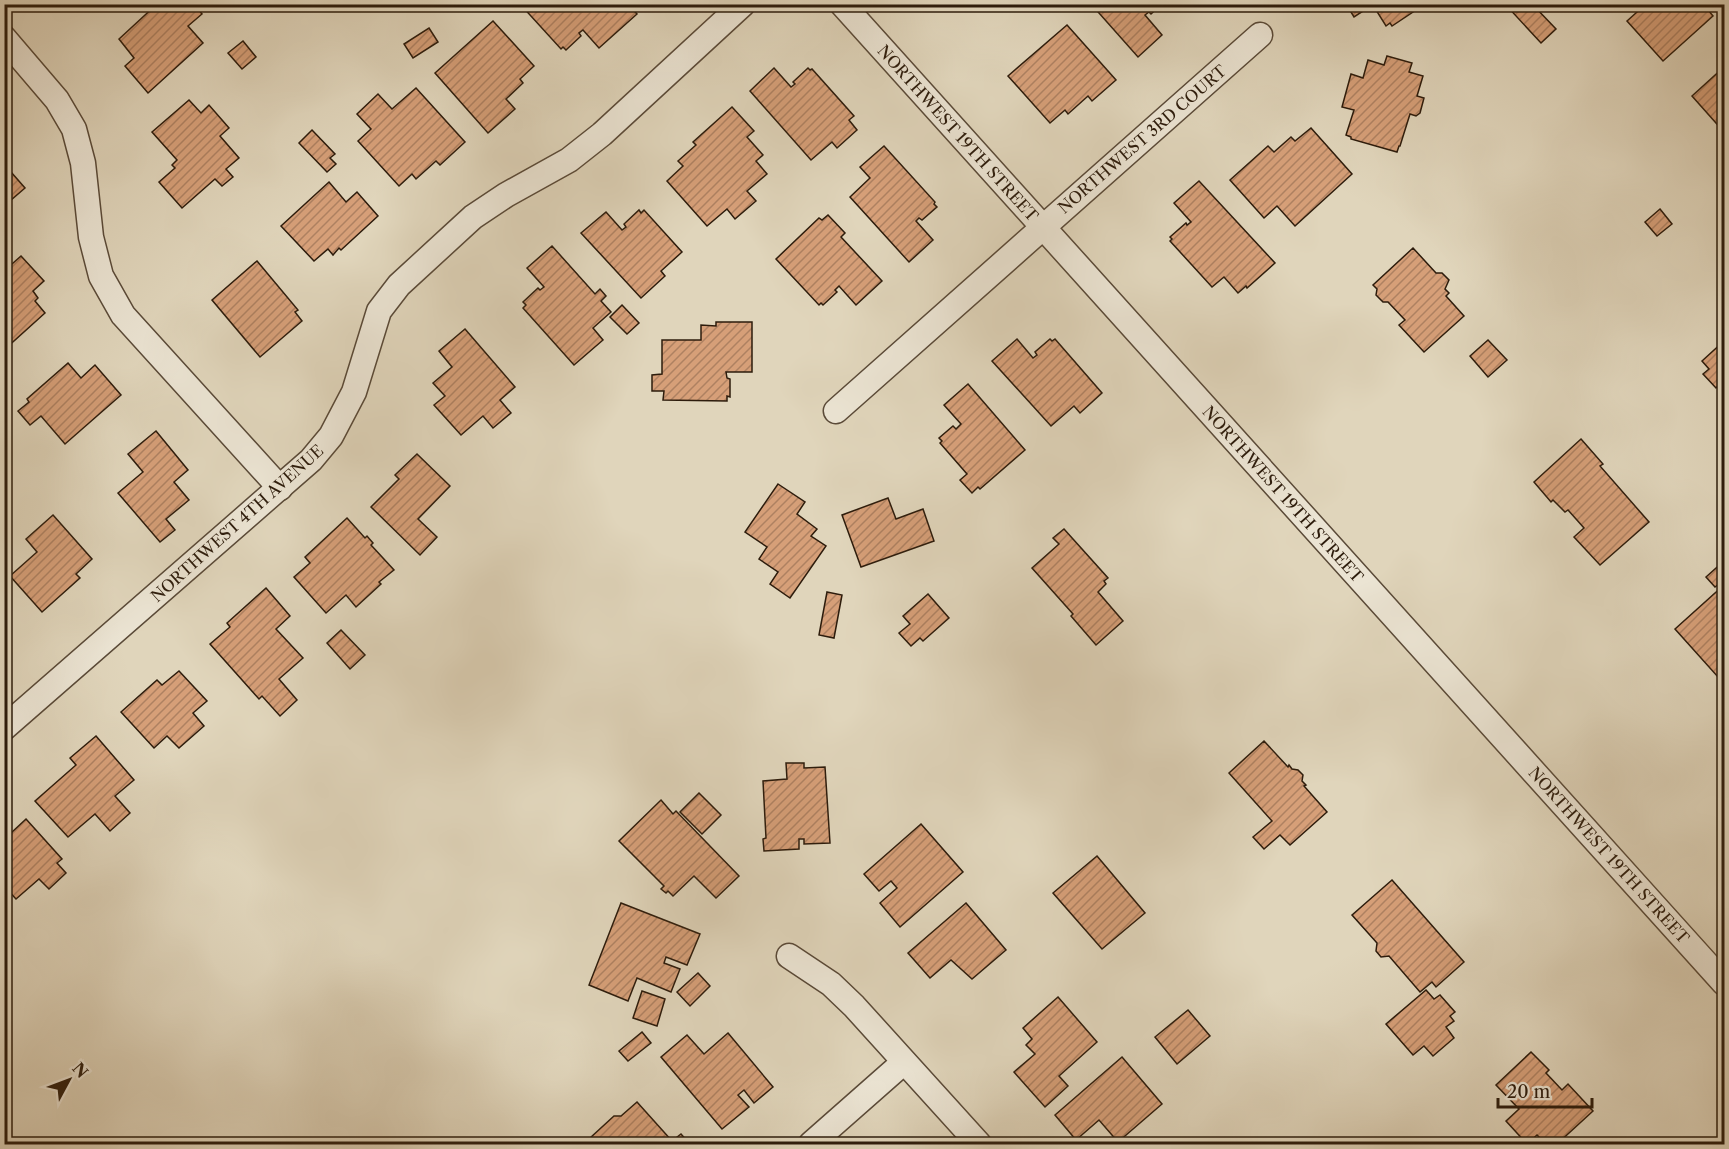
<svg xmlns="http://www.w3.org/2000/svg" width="1729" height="1149" font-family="'Libre Caslon Text',serif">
<defs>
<pattern id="building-hatch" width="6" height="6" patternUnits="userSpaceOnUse" patternTransform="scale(1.5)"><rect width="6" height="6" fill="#d69f78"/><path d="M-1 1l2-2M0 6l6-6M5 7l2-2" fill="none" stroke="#ae8161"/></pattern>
</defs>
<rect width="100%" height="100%" fill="#e0d5bb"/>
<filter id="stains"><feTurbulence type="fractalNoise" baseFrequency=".00333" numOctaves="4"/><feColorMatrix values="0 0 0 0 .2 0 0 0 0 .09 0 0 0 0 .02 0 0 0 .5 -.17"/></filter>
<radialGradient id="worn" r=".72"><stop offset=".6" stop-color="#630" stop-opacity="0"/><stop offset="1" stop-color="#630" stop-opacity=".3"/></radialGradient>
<g fill="url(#building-hatch)" stroke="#2d1c0c" stroke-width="1.5">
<path d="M157,4H194L202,14L188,26L203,43L148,93L125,66L134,58L119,39Z"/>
<path d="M520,4H628L637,14L599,48L583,30L579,33L581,36L566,50L563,47L561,49Z"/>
<path d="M1091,4H1162L1151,14L1149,12L1145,15L1162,35L1138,57Z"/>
<path d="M1346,4H1374L1354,17Z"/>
<path d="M1377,4H1425L1392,26L1390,23L1386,26L1376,10L1379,8Z"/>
<path d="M1505,4H1536L1534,6L1556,29L1541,43Z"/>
<path d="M1646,4H1703L1713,16L1663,61L1627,21Z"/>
<path d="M493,21L534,66L520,79L523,83L506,99L515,109L488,133L435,73Z"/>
<path d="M1067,25L1116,80L1092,101L1088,96L1068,114L1065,110L1050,123L1008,76Z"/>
<path d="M429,28L438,42L413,58L404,44Z"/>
<path d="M243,41L256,57L242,69L228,53Z"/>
<path d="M1387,56L1412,63L1409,72L1423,76L1417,96L1424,98L1420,113L1416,116L1410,114L1400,146H1399L1397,152L1351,139V137L1346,135L1354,110L1342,107L1351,74L1363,78L1368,60L1384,65Z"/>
<path d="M1724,67V132L1692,96Z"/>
<path d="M774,68L791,87L795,84L793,82L808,68L810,70L812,69L854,116L849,120L857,130L837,148L832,142L811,160L750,91Z"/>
<path d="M416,88L465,142L440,165L436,161L416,179L412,174L399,186L358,141L371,129L357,114L378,94L392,109Z"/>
<path d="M189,100L201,113L209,105L229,128L220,136L239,158L226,169L233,177L222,186L215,179L182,208L159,182L175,168L172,165L177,160L152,132Z"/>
<path d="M732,107L754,131L747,137L763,155L756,161L767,174L747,191L756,201L735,219L727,209L707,226L667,181L683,166L678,161L696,145L693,142Z"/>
<path d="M1311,128L1352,174L1295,226L1277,206L1264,218L1230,180L1268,146L1274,152L1291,137L1295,141Z"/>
<path d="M312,130L335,154L330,158L336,164L327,172L299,143Z"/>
<path d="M884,146L935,202L934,204L937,207L922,220L919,218L916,221L933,240L909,262L850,197L870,178L860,167Z"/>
<path d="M4,164L25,188L4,206Z"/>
<path d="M1199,181L1275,263L1247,288L1246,286L1238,293L1224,277L1212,287L1170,241L1172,239L1170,237L1186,223L1187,225L1191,222L1174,203Z"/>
<path d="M329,182L346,202L357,192L378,216L341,250L339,248L333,255L328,249L314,261L281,226Z"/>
<path d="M1660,209L1672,224L1657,236L1645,222Z"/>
<path d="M639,210L641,213L644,210L682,252L661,271L665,276L641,298L581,233L606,212L622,230L626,227L624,224Z"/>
<path d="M828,215L845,233L841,237L882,281L856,305L839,286L835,290L837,292L823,305L821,303L819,305L776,259L819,218L822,220Z"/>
<path d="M552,246L595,294L600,289L606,296L601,301L611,312L593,328L603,340L574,365L523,308L526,305L523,302L538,288L540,290L544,287L527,268Z"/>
<path d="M1413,248L1436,273H1442L1449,280L1445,289L1449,293L1446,296L1464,316L1424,352L1399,325L1405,320L1388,302H1383L1376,295L1377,289L1373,285Z"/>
<path d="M21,256L44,281L33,291L38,298L35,301L45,313L5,349L4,271Z"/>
<path d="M257,261L298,310L295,312L302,321L260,357L212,300Z"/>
<path d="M622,305L639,323L627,334L610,317Z"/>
<path d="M716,322H752V372H726L727,378L730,379V397L727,396V401L663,400L664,391H652V375L662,374V340H701V325L716,326Z"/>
<path d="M465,329L515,387L500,400L511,413L493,428L483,416L461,435L434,405L445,396L433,383L452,367L439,351Z"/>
<path d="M1017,339L1033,358L1037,355L1035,352L1050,339L1052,341L1055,339L1102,393L1080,413L1074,406L1051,426L992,361Z"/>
<path d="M1488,340L1507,360L1488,377L1470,356Z"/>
<path d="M1724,341V386L1721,383L1716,388L1703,374L1709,369L1702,361Z"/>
<path d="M68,363L81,378L95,365L121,395L65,444L41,416L30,425L18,411L29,402L27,399Z"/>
<path d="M968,384L1025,450L980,489L978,487L972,493L960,480L967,474L940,443L942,441L939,438L953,426L956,429L961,424L944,405Z"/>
<path d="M156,431L188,470L174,482L189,500L166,519L175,530L160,542L118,493L143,472L128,454Z"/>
<path d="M1581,439L1603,464L1600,466L1649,522L1600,565L1574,537L1584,528L1568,510L1565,512L1553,500L1551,502L1534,482Z"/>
<path d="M417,454L450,486L418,519L437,537L420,555L371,507L399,479L395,475Z"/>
<path d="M778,484L805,502L797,514L817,529L811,536L826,546L790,598L770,584L778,572L759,559L767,547L745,532Z"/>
<path d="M888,498L896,519L923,509L934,541L861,567L842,515Z"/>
<path d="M53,515L92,559L76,574L80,578L42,612L10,576L37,552L26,539Z"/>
<path d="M347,518L365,538L367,536L373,543L371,545L394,570L379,582L381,584L356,607L346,595L326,613L294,577L310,563L305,557Z"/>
<path d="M1064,529L1108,578L1104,581L1106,584L1098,592L1123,621L1096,645L1071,616L1073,614L1032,568L1059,544L1053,538Z"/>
<path d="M1724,561V580L1715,587L1706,577Z"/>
<path d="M1724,585V671L1718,677L1675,629Z"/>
<path d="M266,588L290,616L276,629L303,658L279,679L297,700L280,716L262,696L259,699L210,644L230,627L227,623Z"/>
<path d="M827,592L842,595L834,638L819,635Z"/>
<path d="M928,594L949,618L923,641L920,638L911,646L899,633L910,624L903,616Z"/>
<path d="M341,630L365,655L350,669L327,643Z"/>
<path d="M179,671L207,701L193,713L204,726L179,748L167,736L154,748L121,712L157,680L162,685Z"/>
<path d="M96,736L134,780L115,796L130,813L110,831L95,814L68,837L35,801L76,765L70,758Z"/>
<path d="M1264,741L1288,767L1289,765L1292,769L1298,770L1303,775L1302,781L1306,785L1304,786L1327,812L1290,845L1280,835L1264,849L1253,837L1272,821L1229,773Z"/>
<path d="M786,763H804V768L825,767L830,843L804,844V839H799V849L764,851L763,839L766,838L763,781L787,779Z"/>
<path d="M699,793L721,815L702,834L680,812Z"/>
<path d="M661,800L673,814L676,811L739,876L716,898L694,876L673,896L668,891L666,893L661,889L664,886L619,841Z"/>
<path d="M26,819L62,859L57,863L66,873L49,889L39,879L16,899L4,886V825L11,833Z"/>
<path d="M921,824L963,872L900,927L880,903L897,888L891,881L879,891L864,874Z"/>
<path d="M1097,856L1145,913L1102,949L1053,893Z"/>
<path d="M1392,880L1464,962L1436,987L1432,982L1420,992L1389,956L1381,957L1376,951L1377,943L1352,915Z"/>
<path d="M621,903L700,934L687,965L666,957L664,963L680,969L671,992L637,978L628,1001L589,985Z"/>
<path d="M966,903L1006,950L972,979L951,960L930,978L908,953Z"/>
<path d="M698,973L710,986L690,1006L677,992Z"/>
<path d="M1426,990L1434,999L1440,995L1455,1012L1450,1016L1454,1021L1446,1027L1454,1038L1433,1056L1424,1046L1413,1055L1386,1024Z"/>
<path d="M642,991L665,999L657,1026L633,1018Z"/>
<path d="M1058,997L1097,1042L1059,1076L1068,1086L1045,1107L1014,1072L1035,1054L1026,1045L1032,1039L1023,1028Z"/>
<path d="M1188,1010L1210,1036L1177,1064L1155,1037Z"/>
<path d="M642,1032L651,1043L628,1061L619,1051Z"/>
<path d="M728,1033L773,1087L754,1103L744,1090L738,1095L749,1107L722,1129L661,1057L687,1035L704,1054Z"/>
<path d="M1531,1052L1549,1070L1546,1073L1562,1090L1568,1084L1593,1111L1557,1144H1546L1537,1135L1527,1144L1506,1121L1519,1109L1496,1085Z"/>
<path d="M1122,1057L1162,1104L1118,1142L1099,1120L1076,1140L1055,1115Z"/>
<path d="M637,1102L672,1141L681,1134L689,1143L596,1144L590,1138L614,1116H621Z"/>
</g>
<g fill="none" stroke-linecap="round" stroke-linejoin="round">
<g stroke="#5a4a38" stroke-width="27">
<g id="street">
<path d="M842,4L1724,983"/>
<path d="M4,38L57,100L74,129L83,163L91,237L101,276L123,315L280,488"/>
<path d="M836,411L1260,35"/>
<path d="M4,728L311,460L331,436L354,392L379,311L399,285L473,217L506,195L569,160L602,134L743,4"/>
<path d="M789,956L831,984L854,1006L979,1144"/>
<path d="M811,1144L904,1062"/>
</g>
</g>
<use href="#street" stroke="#ebe4d3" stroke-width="24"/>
</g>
<g text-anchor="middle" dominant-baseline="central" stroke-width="4.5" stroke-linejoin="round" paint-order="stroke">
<g font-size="16" fill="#2d1c0c" stroke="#ebe4d3">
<text transform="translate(958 133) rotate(48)">NORTHWEST 19TH STREET</text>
<text transform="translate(1142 139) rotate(-41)">NORTHWEST 3RD COURT</text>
<text transform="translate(1283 494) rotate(48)">NORTHWEST 19TH STREET</text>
<text transform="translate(237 523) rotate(-42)">NORTHWEST 4TH AVENUE</text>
<text transform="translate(1609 855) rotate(48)">NORTHWEST 19TH STREET</text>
</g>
</g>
<rect width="1729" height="1149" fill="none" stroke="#e0d5bb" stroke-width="24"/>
<rect x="6" y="6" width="1717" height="1137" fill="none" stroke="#2d1c0c" stroke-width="3"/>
<rect x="12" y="12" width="1705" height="1125" fill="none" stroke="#2d1c0c" stroke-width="1.5"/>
<g transform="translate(69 1080) rotate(49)" stroke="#ebe4d3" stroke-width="4.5" paint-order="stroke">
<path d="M0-4.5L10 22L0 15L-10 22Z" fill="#2d1c0c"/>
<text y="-9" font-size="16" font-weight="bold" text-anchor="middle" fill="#2d1c0c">N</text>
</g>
<path d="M1498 1098v9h94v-9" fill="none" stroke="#2d1c0c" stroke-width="3"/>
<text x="1507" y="1098" font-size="18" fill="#2d1c0c" stroke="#ebe4d3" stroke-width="4.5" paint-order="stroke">20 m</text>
<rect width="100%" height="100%" filter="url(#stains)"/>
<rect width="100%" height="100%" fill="url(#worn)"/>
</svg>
